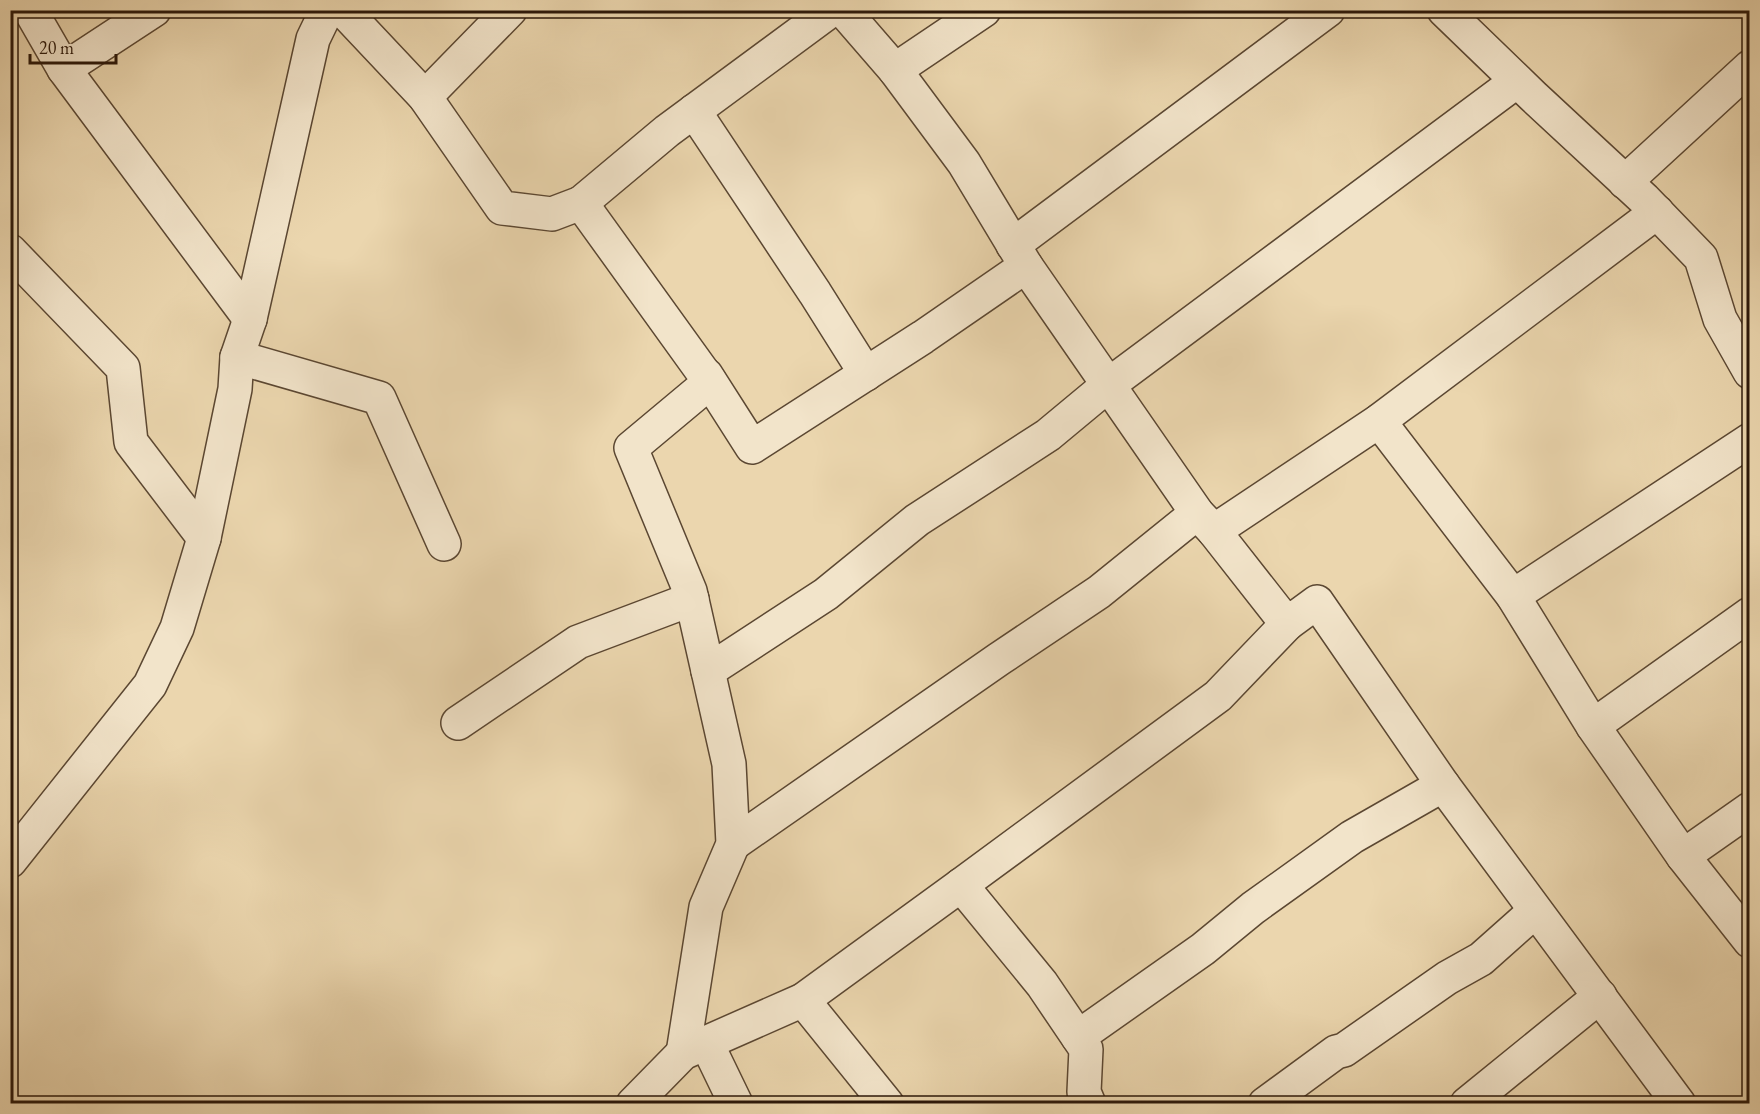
<svg xmlns="http://www.w3.org/2000/svg" width="1760" height="1114" font-family="'EB Garamond',serif">
<rect width="100%" height="100%" fill="#ebd6ae"/>
<filter id="stains"><feTurbulence type="fractalNoise" baseFrequency=".00333" numOctaves="4"/><feColorMatrix values="0 0 0 0 .2 0 0 0 0 .09 0 0 0 0 .02 0 0 0 .5 -.17"/></filter>
<radialGradient id="worn" r=".72"><stop offset=".6" stop-color="#630" stop-opacity="0"/><stop offset="1" stop-color="#630" stop-opacity=".3"/></radialGradient>
<g fill="none" stroke-linecap="round" stroke-linejoin="round">
<g stroke="#5b4732" stroke-width="36">
<g id="street">
<path d="M30,10L64,69L250,319"/>
<path d="M343,10L425,97L502,208L552,214L581,203L710,382L631,448L690,591L729,764L733,844L706,907L683,1053"/>
<path d="M843,10L895,70L964,163L1026,266L1197,513L1214,531L1287,624L1317,602L1443,785L1679,1104"/>
<path d="M1444,10L1533,96L1644,199L1701,258L1720,319L1750,372"/>
<path d="M64,69L154,10"/>
<path d="M895,70L984,10"/>
<path d="M425,97L510,10"/>
<path d="M694,111L815,293L866,374"/>
<path d="M1625,182L1750,67"/>
<path d="M581,203L667,131L831,10"/>
<path d="M1013,245L1328,10"/>
<path d="M10,251L123,368L131,442L204,538"/>
<path d="M237,357L379,398L444,544"/>
<path d="M706,375L752,447L923,337L1026,266"/>
<path d="M1379,421L1513,596L1593,726L1683,856L1750,941"/>
<path d="M1214,531L1379,421L1657,212"/>
<path d="M1513,596L1750,440"/>
<path d="M708,671L826,594L917,520L1048,435L1107,386L1517,81"/>
<path d="M458,723L578,642L692,599"/>
<path d="M1593,726L1750,614"/>
<path d="M733,844L999,659L1099,592L1197,513"/>
<path d="M1683,856L1750,809"/>
<path d="M10,861L150,685L177,628L204,538L235,389L237,357L250,319L313,39L327,10"/>
<path d="M961,885L1042,984L1086,1049L1084,1092L1089,1104"/>
<path d="M803,1000L887,1104"/>
<path d="M1078,1037L1203,949L1253,908L1352,837L1443,785"/>
<path d="M707,1044L736,1104"/>
<path d="M633,1104L683,1053L803,1000L961,885L1218,696L1287,624"/>
<path d="M1265,1104L1336,1052L1344,1050L1447,978L1481,959L1535,911"/>
<path d="M1467,1104L1600,996"/>
</g>
</g>
<use href="#street" stroke="#f2e4ca" stroke-width="33"/>
</g>
<rect width="1760" height="1114" fill="none" stroke="#ebd6ae" stroke-width="36"/>
<rect x="12" y="12" width="1736" height="1090" fill="none" stroke="#2b1709" stroke-width="3"/>
<rect x="18" y="18" width="1724" height="1078" fill="none" stroke="#2b1709" stroke-width="1.5"/>
<path d="M30 54v9h86v-9" fill="none" stroke="#2b1709" stroke-width="3"/>
<text x="39" y="54" font-size="18" fill="#2b1709" stroke="#f2e4ca" stroke-width="4.5" paint-order="stroke">20 m</text>
<rect width="100%" height="100%" filter="url(#stains)"/>
<rect width="100%" height="100%" fill="url(#worn)"/>
</svg>
